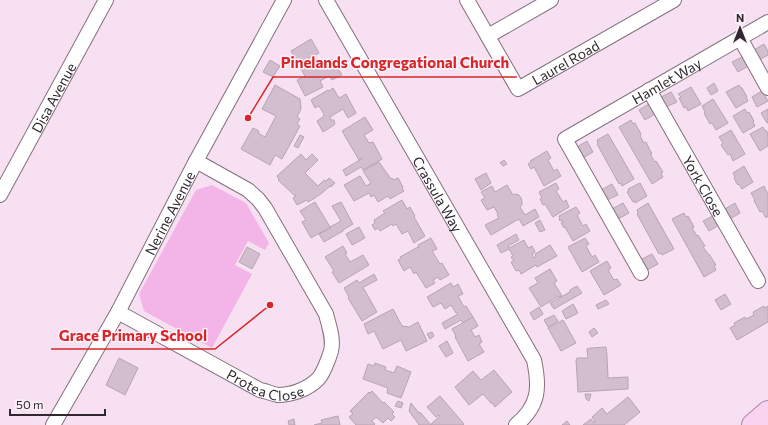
<svg xmlns="http://www.w3.org/2000/svg" width="768" height="425" font-family="Commissioner,sans-serif">
<rect width="100%" height="100%" fill="#f6e0f1"/>
<path fill="#f3b4e8" d="M212,185L246,203L269,243L265,250L248,241L235,265L252,274L212,348L144,311L139,294L196,190Z"/>
<g fill="#d3becf" stroke="#b8a4b4">
<path d="M311,39L319,53L309,58L315,68L332,59L342,75L332,80L329,76L320,81L323,87L305,96L297,80L305,76L291,51Z"/>
<path d="M764,44L768,51V55L759,60L754,50Z"/>
<path d="M742,57L748,66L738,72L732,62Z"/>
<path d="M270,60L280,66L273,77L263,72Z"/>
<path d="M714,83L718,91L711,95L707,88Z"/>
<path d="M275,85L300,99L301,109L297,117L300,119L297,124L300,126L282,159L275,155L270,165L241,149L253,128L259,131L258,133L265,137L276,116L262,109Z"/>
<path d="M739,85L741,88H742L747,97H746L748,101L736,108L726,92Z"/>
<path d="M691,87L701,104L688,111L686,107L684,108L679,98L681,97L678,94Z"/>
<path d="M333,88L339,98L346,94L356,113L348,118L343,109L330,117L331,120H334L335,124L334,125L323,132L317,121L323,117L324,114L319,106L315,108L311,100L328,90L329,91Z"/>
<path d="M762,91L768,101L757,107L752,97Z"/>
<path d="M671,92L677,102L666,107L661,97Z"/>
<path d="M713,99L728,123L716,130L712,123L710,124L704,113L705,112L702,106Z"/>
<path d="M649,104L655,114L645,120L639,110Z"/>
<path d="M745,109L747,113L749,112L754,121L753,122L755,126L743,133L733,116Z"/>
<path d="M768,109V123H767L761,113Z"/>
<path d="M365,117L373,130L364,135L369,143L373,142L382,159L363,170L361,167L346,176L343,170L363,158H362L359,160L342,131Z"/>
<path d="M631,120L633,124L635,123L641,134L640,136L644,143L646,142L652,154H650L655,162L656,161L663,172L661,173L663,177L652,184L619,127Z"/>
<path d="M763,127L765,131L766,130L768,133V146L760,151L750,134Z"/>
<path d="M731,130L745,154L733,161L730,154L728,155L721,145L723,143L719,137Z"/>
<path d="M608,134L634,179L622,186L621,183L619,184L597,144L598,143L597,140Z"/>
<path d="M300,135L304,137L298,148L294,146Z"/>
<path d="M587,141L593,152L583,158L577,147Z"/>
<path d="M547,151L551,158L548,160L554,171L557,169L561,176L544,186L534,167L531,169L528,164L531,162L530,161Z"/>
<path d="M301,154L306,160L312,154L318,160L305,173L318,186L324,180L326,181L329,178L335,183L331,187L330,186L322,193L319,195L315,198L308,202L307,200L297,205L293,198L296,196L294,195L278,180L279,179L277,176Z"/>
<path d="M504,160L507,164L503,166L500,163Z"/>
<path d="M379,162L391,179L392,178L393,180L398,178L403,187L402,188L404,191L390,199L388,196L378,202L374,195L371,197L369,193L354,201L344,185L360,176L366,186L371,183L363,171Z"/>
<path d="M744,166L753,182L742,189L739,184L738,185L736,182L734,178L735,177L733,173Z"/>
<path d="M486,173L491,183L481,190L475,179Z"/>
<path d="M556,183L559,189L556,191L563,202L566,200L569,207L553,217L545,204L543,205L540,199L542,198L539,192Z"/>
<path d="M640,183L647,196L635,203V201L633,202L627,192L629,191L628,189Z"/>
<path d="M612,184L618,195L607,200L601,190Z"/>
<path d="M507,185L513,195L515,194L519,195L521,198L522,202V205L520,207L525,215L535,209L539,217L523,226L519,219L491,235L485,225L499,218L497,215L498,214L494,207L487,210L481,200L485,198L481,192L492,186L495,192Z"/>
<path d="M764,186L768,194V216L766,218L762,211L760,212L757,206L754,201L755,200L751,193Z"/>
<path d="M402,200L407,209L410,207L415,216L414,217L425,236L414,243L408,231L402,234L396,224L393,226L392,224L380,231L378,228L375,230L372,225L375,223L374,220L385,213L383,211Z"/>
<path d="M315,202L330,227L341,221L332,206L341,202L353,224L343,230V231L324,242L319,234L331,228L330,227L311,238L302,222L306,220L300,211Z"/>
<path d="M623,203L629,213L618,219L612,209Z"/>
<path d="M648,203L674,249L662,255L661,253L659,254L637,214L638,213L637,210Z"/>
<path d="M735,203L740,213L730,219L725,209Z"/>
<path d="M576,207L580,213L577,215L583,226L586,224L590,231L573,241L565,227L564,228L561,223L563,222L562,220L560,221L559,219H560L559,216Z"/>
<path d="M684,213L686,217L688,216L694,227L692,228L697,236L698,235L705,246L703,247L708,254H709L716,265L714,266L716,270L704,277L672,219Z"/>
<path d="M713,216L719,225L709,231L703,221Z"/>
<path d="M540,220L545,230L540,232L535,223Z"/>
<path d="M359,227L365,238L352,245L346,234Z"/>
<path d="M516,234L519,240L508,246L509,248L524,240L528,248L532,246L535,252L532,254L534,258L536,257L535,254L550,245L557,256L537,267L536,265L521,274L519,270L516,271L511,262L514,261L511,257L513,256L509,249L501,253L497,245Z"/>
<path d="M431,238L437,249L432,251L440,264L442,263L449,275L440,280L438,277L433,280L435,283L426,288L416,272L414,274L410,267L404,271L398,260L401,258L400,257L418,247V248H419L418,245Z"/>
<path d="M585,238L589,244L586,246L592,257L595,255L599,262L582,272L568,247Z"/>
<path d="M343,246L347,253L345,254L350,262L363,255L369,265L339,283L332,272L334,271L325,257Z"/>
<path d="M247,247L260,254L252,269L239,262Z"/>
<path d="M652,254L658,264L647,270L642,259Z"/>
<path d="M607,261L611,268L608,270L614,280L617,279L621,285L604,295L590,271Z"/>
<path d="M550,269L557,281L554,283L562,296L557,297L541,307L529,288L538,283L535,278Z"/>
<path d="M374,274L377,280L362,288L363,289H364L377,312L362,321L348,298L349,297L344,288L357,280L359,283Z"/>
<path d="M451,283L453,287L458,284L463,294L458,296L464,307L466,306L473,317L463,323L461,320L445,329L442,323L458,314L457,312L456,313L451,305L445,309L441,303L433,307L427,297Z"/>
<path d="M577,286L582,293L554,309L550,303L570,292V290Z"/>
<path d="M725,294L731,304L721,310L715,300Z"/>
<path d="M606,300L609,304L598,309L596,305Z"/>
<path d="M573,304L578,313L566,319L562,311Z"/>
<path d="M764,306L765,308L768,306V322L737,340L730,328L735,325L734,323L745,317L746,319L754,315L753,312Z"/>
<path d="M539,307L543,314L534,320L530,313Z"/>
<path d="M393,309L402,326L409,327L418,322L427,341L406,351L401,340L383,349L374,331L368,334L364,324Z"/>
<path d="M554,315L558,321L548,327L544,320Z"/>
<path d="M473,317L478,326L471,330L475,337L479,335L482,342L479,344L484,352L468,361L455,337L456,336L452,329Z"/>
<path d="M563,320L576,343L561,351L548,328Z"/>
<path d="M594,328L598,333L592,337L589,332Z"/>
<path d="M432,332L434,336L430,339L427,334Z"/>
<path d="M447,341L453,353L446,357L439,346Z"/>
<path d="M606,347L607,356L608,378L628,377V389L578,392L576,360L577,358H588L587,349L591,348Z"/>
<path d="M119,358L138,368L125,395L106,385Z"/>
<path d="M375,363L386,367L385,370L394,373L397,366L411,372L401,398L387,393L388,388L363,379L368,364L374,366Z"/>
<path d="M494,370L512,392L495,407L492,403H491L483,394L469,405L455,387L473,371L481,380Z"/>
<path d="M372,391L383,403L384,402L394,412L392,414L395,417L391,421L388,418L383,423L376,417L372,421L375,424L374,425H356L349,417L353,414L350,411L369,392L370,393Z"/>
<path d="M585,394H591L589,401L586,399Z"/>
<path d="M440,396L464,424L463,425H431V424L440,416L439,415L436,417L427,407Z"/>
<path d="M628,397L640,412L624,425H583L591,419L594,423L595,421L592,417L602,408L607,414Z"/>
<path d="M398,401L403,403L401,408L395,406Z"/>
<path d="M411,403L419,413L420,412L431,425H419L409,411Z"/>
<path d="M338,416L340,425H314L322,423L321,420Z"/>
<path d="M294,419L295,425H289L288,421Z"/>
<path d="M567,421L570,425H562Z"/>
</g>
<g fill="none" stroke-linecap="round" stroke-linejoin="round">
<g stroke="#83707f" stroke-width="16">
<g id="minor">
<path id="s1" d="M326,0L534,360C540,388 539,406 516,425"/>
<path id="s2" d="M467,0L518,89L674,0"/>
<path d="M488,36L551,0"/>
<path d="M740,38L768,88"/>
<path id="s3" d="M649,90L758,281"/>
<path id="s4" d="M0,195L106,0"/>
<path id="s5" d="M641,273L565,139L768,22"/>
<path id="s6" d="M118,312L260,390C266,391 272,394 278,395C292,395 308,389 318,379C323,374 329,358 331,351C334,339 329,326 326,314L265,208L258,199L248,190L196,161"/>
<path id="s7" d="M53,425L118,312L196,161L284,0"/>
</g>
</g>
<g stroke="#af85a7" stroke-width="24">
<path id="primary" d="M753,425L768,412"/>
</g>
<use href="#minor" stroke="#fff" stroke-width="14"/>
<use href="#primary" stroke="#f8d4f1" stroke-width="22"/>
</g>
<g text-anchor="middle" dominant-baseline="central" stroke-width="3" stroke-linejoin="round" paint-order="stroke">
<g font-size="14" fill="#30282f" stroke="#fdf0fb">
<text stroke="none"><textPath href="#s2" startOffset="157">Laurel Road</textPath></text>
<text stroke="none"><textPath href="#s5" startOffset="271">Hamlet Way</textPath></text>
<text stroke="none"><textPath href="#s4" startOffset="111">Disa Avenue</textPath></text>
<text stroke="none"><textPath href="#s3" startOffset="110">York Close</textPath></text>
<text stroke="none"><textPath href="#s1" startOffset="224">Crassula Way</textPath></text>
<text stroke="none"><textPath href="#s7" startOffset="242">Nerine Avenue</textPath></text>
<text stroke="none"><textPath href="#s6" startOffset="166">Protea Close</textPath></text>
</g>
</g>
<path fill="none" stroke="#d62828" stroke-width="1.5" d="M248 118L273 77H517M270 305L215 349H51"/>
<g fill="#d62828" stroke="#fdf0fb" stroke-width="1.5">
<circle cx="248" cy="118" r="4"/>
<circle cx="270" cy="305" r="4"/>
</g>
<g font-size="15" text-anchor="middle" font-weight="bold" fill="#d62828" stroke="#fdf0fb" stroke-width="3" stroke-linejoin="round" paint-order="stroke">
<text x="395" y="68">Pinelands Congregational Church</text>
<text x="133" y="341">Grace Primary School</text>
</g>
<g transform="translate(740 28)" stroke="#fdf0fb" stroke-width="3" paint-order="stroke">
<path d="M0-3L7 15L0 10L-7 15Z" fill="#30282f"/>
<text y="-6" font-size="11" font-weight="bold" text-anchor="middle" fill="#30282f">N</text>
</g>
<path d="M10 409v6h95v-6" fill="none" stroke="#30282f" stroke-width="2"/>
<text x="16" y="409" font-size="12" fill="#30282f" stroke="#fdf0fb" stroke-width="3" paint-order="stroke">50 m</text>
</svg>
